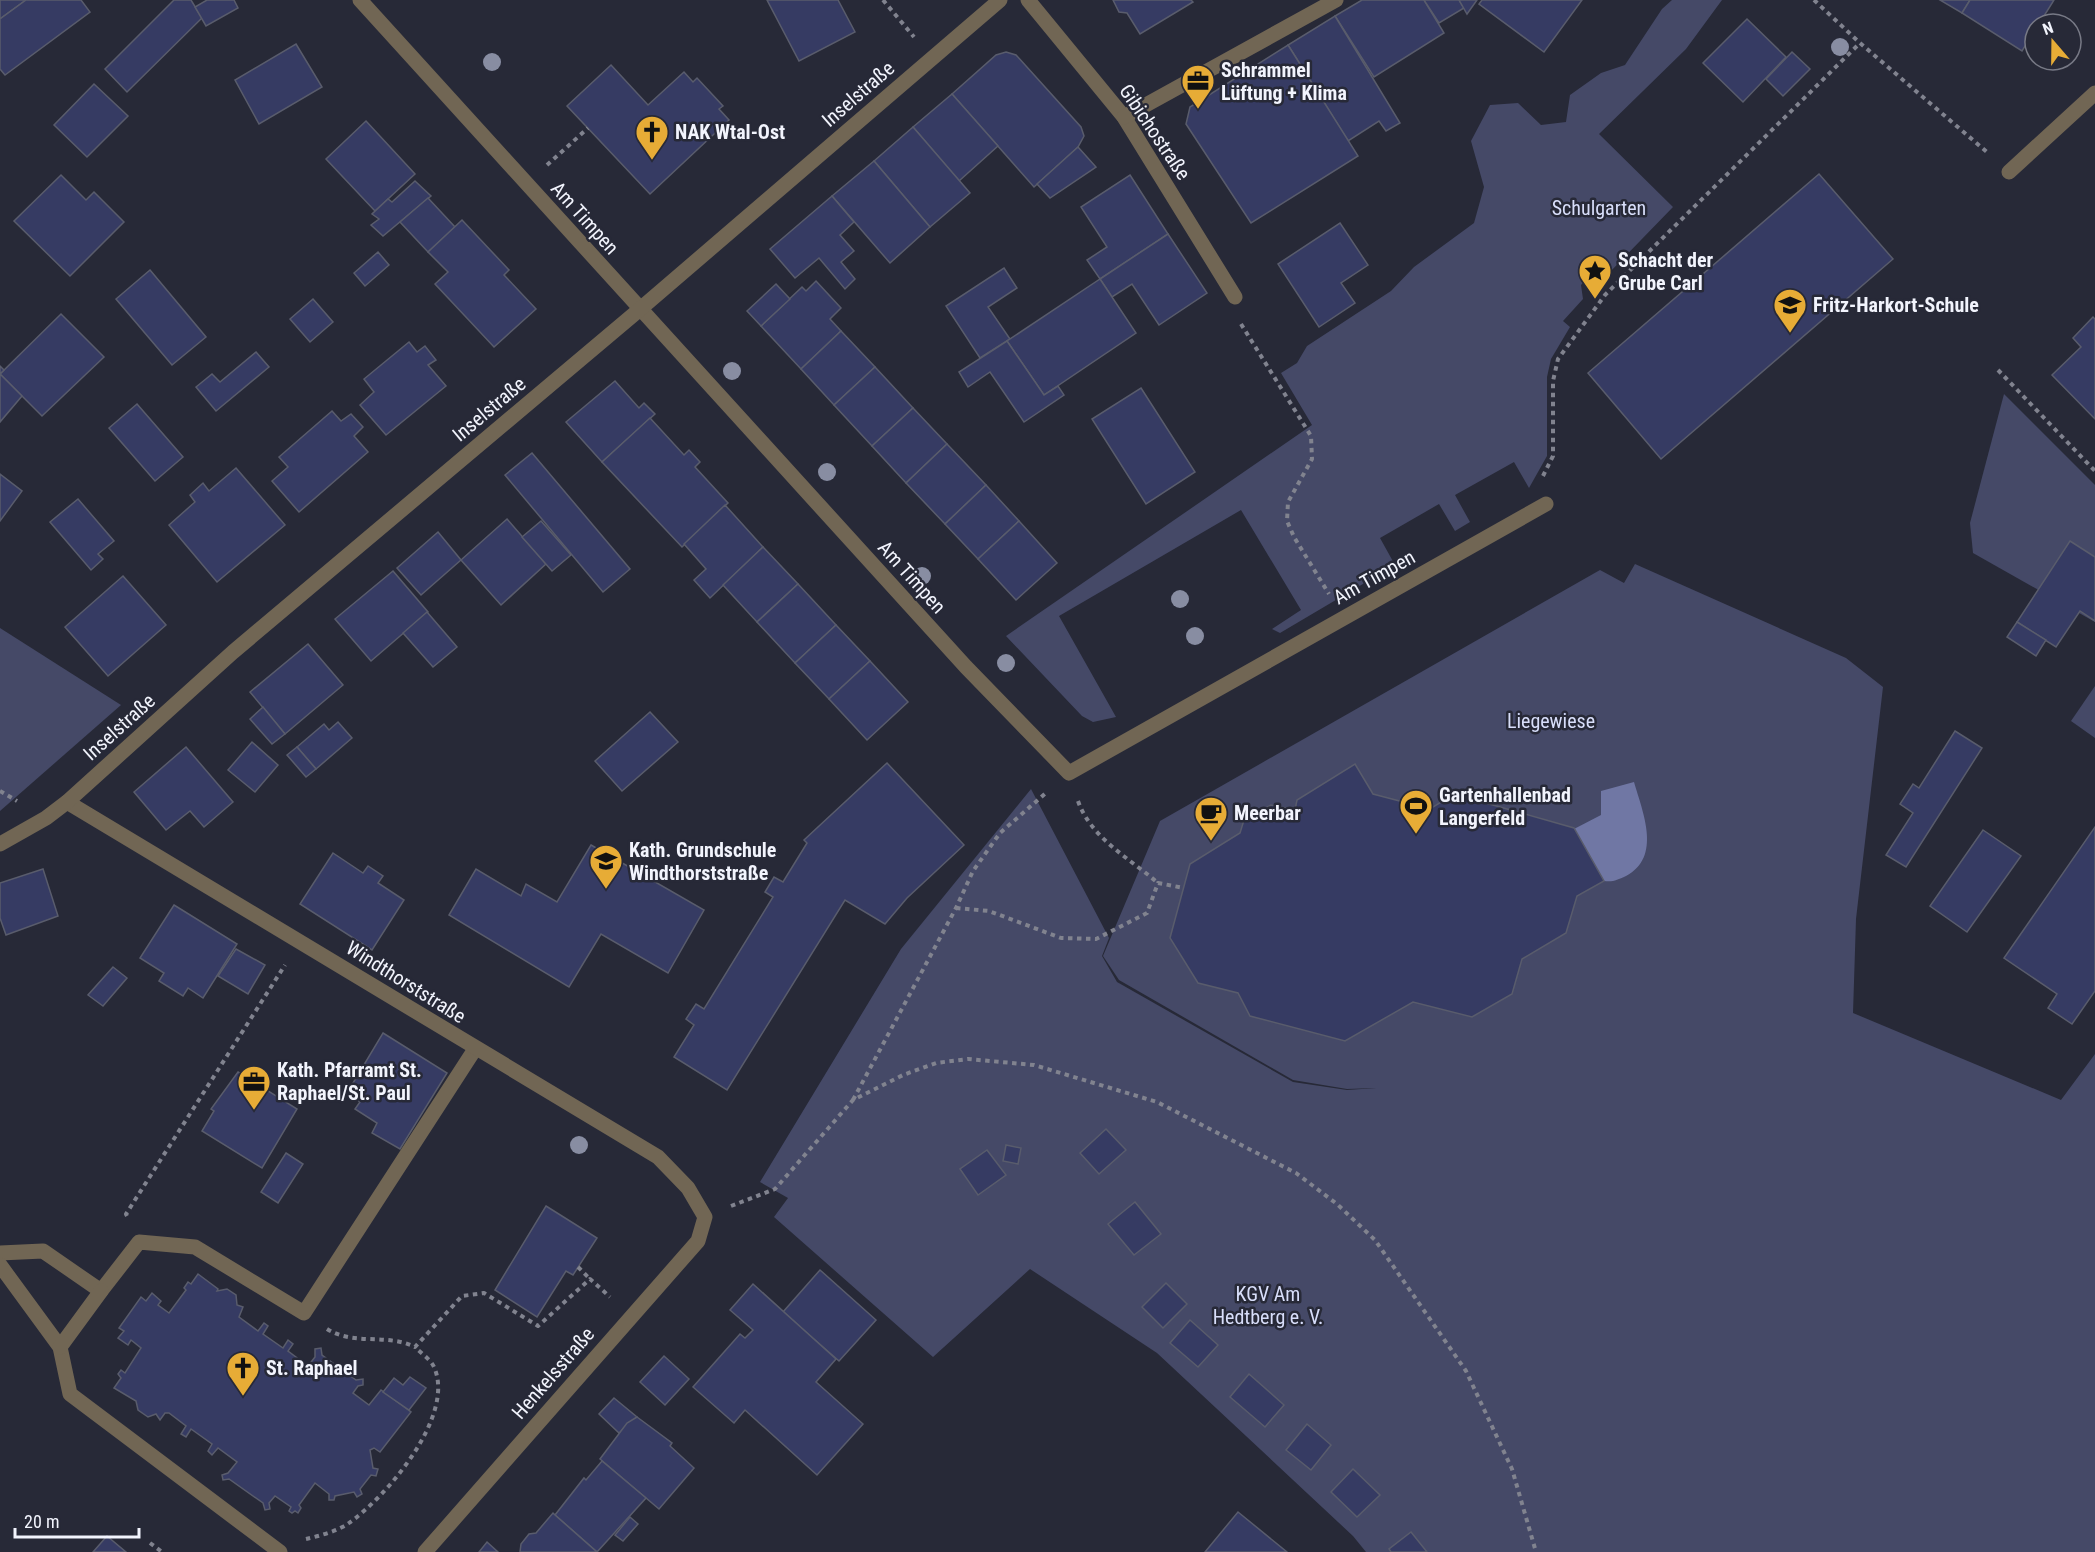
<svg xmlns="http://www.w3.org/2000/svg" width="2095" height="1552" font-family="'Roboto Condensed',sans-serif">
<rect width="100%" height="100%" fill="#272937"/>
<g fill="#454967">
<path d="M1672,0H1722L1686,49L1599,134L1673,207L1608,274C1594,270 1590,275 1581,285L1583,299L1563,321L1570,327L1551,359L1547,377V456L1529,488L1514,462L1455,495L1470,522L1455,531L1439,504L1380,538L1395,565L1280,633L1272,629L1301,610L1241,510L1059,616L1116,717L1093,722L1082,716L1006,636L1312,425L1281,373L1297,363L1307,346L1391,291L1414,267L1474,223L1484,187L1471,141L1490,105L1518,103L1541,125L1566,122L1570,95L1601,73L1625,65L1662,9Z"/>
<path d="M2004,394L2095,485V622L1973,553L1970,523Z"/>
<path d="M1635,564L1846,658L1883,687L1856,919L1853,1013L2061,1100L2095,1054V1552H1366L1353,1536L1157,1353L1030,1269L933,1357L774,1217L788,1198L760,1182L901,949L1031,789L1109,938L1102,956L1117,982L1293,1082L1347,1090L1376,1088L1347,1089L1293,1080L1119,980L1103,956L1160,821L1600,570L1624,583Z"/>
<path d="M0,628L121,705L0,811Z"/>
<path d="M2095,686V738L2071,721Z"/>
</g>
<path fill="#7077a4" d="M1634,782C1643,813 1662,857 1626,876C1617,880 1614,882 1604,881L1574,829L1601,815V791Z"/>
<g fill="#363b63" stroke="#595c6c" stroke-width="1.5">
<path d="M0,0H26L0,19Z"/>
<path d="M26,0H81L90,12L5,75L0,69V19Z"/>
<path d="M174,0H191L202,18L127,92L105,69Z"/>
<path d="M207,0H234L238,8L206,26L195,7Z"/>
<path d="M767,0H838L855,32L799,61Z"/>
<path d="M1113,0H1191L1193,2L1140,34L1127,13L1119,12Z"/>
<path d="M1362,0H1424L1444,33L1374,77L1335,16Z"/>
<path d="M1424,0H1459L1464,8L1439,23Z"/>
<path d="M1459,0H1477L1467,14Z"/>
<path d="M1482,0H1582L1544,52L1479,4Z"/>
<path d="M1940,0H1970L1962,13Z"/>
<path d="M1970,0H2054L2039,24H2035V30L2022,51L1962,13Z"/>
<path d="M1335,16L1400,123L1386,131L1379,121L1348,141L1288,45Z"/>
<path d="M1747,19L1786,57L1743,102L1703,63Z"/>
<path d="M296,44L322,87L259,124L235,80Z"/>
<path d="M1288,45L1358,156L1251,223L1186,124L1190,107Z"/>
<path d="M1006,52L1016,55L1081,127L1084,136L1078,147L1034,187L952,94L996,55Z"/>
<path d="M1792,52L1810,69L1783,96L1766,79Z"/>
<path d="M611,65L648,105L684,72L693,82L697,78L723,106L719,109L729,120L650,194L567,106Z"/>
<path d="M94,84L128,116L87,157L54,125Z"/>
<path d="M952,94L998,146L959,181L913,127Z"/>
<path d="M366,121L415,174L375,211L326,159Z"/>
<path d="M913,127L970,193L930,227L874,161Z"/>
<path d="M1078,147L1096,167L1050,198L1037,184Z"/>
<path d="M874,161L930,227L890,263L832,196Z"/>
<path d="M1819,174L1893,259L1661,459L1588,373Z"/>
<path d="M61,175L86,200L94,192L124,222L70,276L14,221Z"/>
<path d="M1130,175L1168,234L1100,279L1087,260L1107,247L1081,207Z"/>
<path d="M415,181L431,196L383,236L371,225L379,219L372,214L388,199L392,202Z"/>
<path d="M832,196L854,222L840,235L854,251L841,262L855,279L845,289L819,258L795,278L770,249Z"/>
<path d="M428,198L455,227L428,252L400,222Z"/>
<path d="M462,220L509,270L504,275L536,309L494,347L435,284L448,272L428,252Z"/>
<path d="M1340,223L1368,265L1341,283L1355,303L1319,327L1278,264Z"/>
<path d="M1168,234L1207,293L1159,325L1132,284L1112,297L1100,279Z"/>
<path d="M378,252L389,265L365,286L354,273Z"/>
<path d="M1004,268L1017,288L988,307L1010,339L980,358L946,306Z"/>
<path d="M150,270L206,337L172,365L116,299Z"/>
<path d="M1100,279L1136,333L1044,395L1007,341Z"/>
<path d="M816,281L841,308L830,319L841,331L801,369L761,326L802,287L806,291Z"/>
<path d="M776,284L790,299L761,326L747,311Z"/>
<path d="M313,299L333,322L310,342L290,319Z"/>
<path d="M61,314L104,357L42,416L0,374Z"/>
<path d="M2093,317L2095,319V419L2052,375L2081,347L2073,338Z"/>
<path d="M841,331L875,367L834,405L801,369Z"/>
<path d="M1007,341L1044,395L1058,386L1064,395L1024,422L990,372L968,387L959,372Z"/>
<path d="M409,342L417,352L425,346L436,360L428,365L446,386L386,435L360,405L374,392L364,379Z"/>
<path d="M256,352L269,367L216,411L196,387L212,374L220,382Z"/>
<path d="M0,366L4,370L0,374L22,396L0,422Z"/>
<path d="M875,367L913,408L872,446L834,405Z"/>
<path d="M615,381L639,408L644,403L655,414L602,462L566,422Z"/>
<path d="M1141,388L1195,472L1146,504L1092,419Z"/>
<path d="M137,404L183,457L155,481L109,428Z"/>
<path d="M913,408L947,444L906,483L872,446Z"/>
<path d="M332,411L341,421L351,414L363,427L354,436L368,452L299,512L272,481L288,467L279,457Z"/>
<path d="M650,418L684,455L689,450L700,462L695,467L728,503L682,547L602,462Z"/>
<path d="M947,444L986,485L945,524L906,483Z"/>
<path d="M532,453L630,569L603,592L505,475Z"/>
<path d="M236,468L285,525L217,582L169,525L195,502L190,495L203,483L209,491Z"/>
<path d="M0,474L22,491L0,521Z"/>
<path d="M986,485L1019,521L978,559L945,524Z"/>
<path d="M78,499L114,541L98,554L103,559L91,570L50,522Z"/>
<path d="M725,505L763,547L710,598L694,580L706,569L684,544Z"/>
<path d="M507,519L546,564L501,605L461,560Z"/>
<path d="M541,521L571,555L552,571L522,537Z"/>
<path d="M1019,521L1057,563L1016,600L978,559Z"/>
<path d="M438,532L461,560L421,595L397,568Z"/>
<path d="M2070,541L2095,557V621L2080,611L2056,647L2017,622Z"/>
<path d="M763,547L798,584L757,622L723,585Z"/>
<path d="M393,571L428,612L371,661L335,619Z"/>
<path d="M123,576L166,625L108,676L65,627Z"/>
<path d="M798,584L836,625L795,663L757,622Z"/>
<path d="M427,612L457,647L433,667L403,633Z"/>
<path d="M2017,622L2046,640L2036,656L2007,637Z"/>
<path d="M836,625L870,661L829,699L795,663Z"/>
<path d="M308,644L343,685L285,734L250,692Z"/>
<path d="M870,661L908,702L867,740L829,699Z"/>
<path d="M263,707L285,734L272,744L250,719Z"/>
<path d="M650,712L678,742L622,791L595,761Z"/>
<path d="M338,722L352,738L316,769L297,747L324,724L329,730Z"/>
<path d="M1955,731L1982,748L1906,867L1886,855L1913,813L1900,804L1913,784L1919,788Z"/>
<path d="M252,742L278,765L255,792L228,770Z"/>
<path d="M186,747L233,802L204,827L190,811L166,830L134,792Z"/>
<path d="M297,747L316,769L306,777L287,755Z"/>
<path d="M887,763L964,845L907,898L885,924L845,900L727,1090L674,1057L694,1025L686,1019L696,1004L704,1009L773,897L765,892L774,877L783,882L807,843L804,840Z"/>
<path d="M1355,764L1373,794L1430,809L1454,794L1574,828L1604,881L1577,896L1566,933L1522,959L1512,994L1472,1017L1413,1002L1345,1041L1250,1016L1238,993L1198,983L1170,938L1190,864L1240,833L1244,820L1271,805L1295,810L1297,800Z"/>
<path d="M2095,827V991L2072,1024L2048,1008L2057,994L2004,958Z"/>
<path d="M1983,830L2021,856L1967,932L1930,906Z"/>
<path d="M591,845L704,910L668,973L601,934L569,987L449,915L476,869L521,896L526,884L557,902Z"/>
<path d="M333,853L363,873L368,866L383,876L378,883L404,900L372,950L300,904Z"/>
<path d="M43,869L58,916L6,935L0,918V883Z"/>
<path d="M174,905L237,944L203,998L188,988L183,996L159,981L164,973L140,958Z"/>
<path d="M236,949L265,965L248,994L218,976Z"/>
<path d="M113,967L127,978L103,1006L88,995Z"/>
<path d="M383,1033L447,1073L400,1149L372,1133L377,1123L355,1109L360,1102L347,1093Z"/>
<path d="M238,1072L297,1109L262,1168L202,1131L214,1111L211,1109Z"/>
<path d="M1106,1129L1126,1150L1099,1174L1080,1153Z"/>
<path d="M1006,1145L1021,1148L1018,1164L1003,1161Z"/>
<path d="M987,1150L1006,1175L978,1195L960,1169Z"/>
<path d="M286,1153L303,1164L278,1203L261,1192Z"/>
<path d="M1135,1202L1161,1234L1134,1255L1108,1224Z"/>
<path d="M546,1206L597,1238L573,1275L566,1271L537,1317L495,1290Z"/>
<path d="M820,1270L876,1320L839,1361L783,1312Z"/>
<path d="M198,1274L218,1289L217,1291L227,1289L236,1295L237,1305L243,1307L239,1317L258,1331L264,1323L268,1326L263,1334L283,1348L288,1340L293,1344L288,1351L308,1366L315,1357V1349L321,1348L322,1355L356,1380L363,1379V1385L358,1386L353,1393L369,1405L381,1390L411,1412L380,1452L374,1448L370,1450L373,1468L378,1469L376,1476L371,1475L360,1489L362,1494L357,1497L354,1492L335,1496L334,1500H329V1494L315,1483L299,1505L301,1508L298,1513L295,1511L292,1513L289,1511L291,1507L275,1496L269,1503L270,1509L265,1510L263,1503L229,1479L223,1480L222,1475L228,1473L237,1462L218,1448L212,1455L208,1451L212,1444L191,1429L186,1437L181,1434L186,1426L169,1413H165L160,1420L156,1414L148,1417L138,1410L136,1401L114,1388L121,1378L118,1374L121,1370L125,1373L141,1348L131,1340L128,1345L118,1338L124,1331L119,1328L141,1297L146,1301L152,1293L161,1301L158,1305L169,1313L186,1290L184,1288L188,1282L191,1284Z"/>
<path d="M1166,1283L1187,1304L1163,1328L1142,1307Z"/>
<path d="M753,1284L836,1359L816,1382L863,1424L817,1475L745,1410L734,1423L693,1387L740,1334L745,1338L753,1330L730,1310Z"/>
<path d="M1190,1320L1218,1345L1198,1367L1170,1343Z"/>
<path d="M664,1356L689,1379L665,1405L640,1382Z"/>
<path d="M1249,1374L1284,1405L1265,1427L1230,1397Z"/>
<path d="M410,1377L426,1388L409,1410L383,1392L394,1378L403,1385Z"/>
<path d="M614,1398L637,1417L619,1433L599,1414Z"/>
<path d="M637,1417L672,1443L670,1446L694,1468L659,1509L600,1459L627,1423Z"/>
<path d="M1307,1424L1331,1445L1311,1470L1286,1450Z"/>
<path d="M602,1461L646,1498L597,1552L555,1515L584,1478L586,1480Z"/>
<path d="M1353,1469L1380,1495L1357,1517L1331,1492Z"/>
<path d="M1238,1512L1287,1552H1205Z"/>
<path d="M553,1513L555,1515L597,1552H520L521,1544L529,1534L536,1533Z"/>
<path d="M630,1517L638,1524L623,1541L615,1535Z"/>
<path d="M1411,1532L1427,1552H1391L1389,1549Z"/>
<path d="M107,1536L126,1552H93Z"/>
<path d="M487,1542L498,1552H479Z"/>
</g>
<g fill="none" stroke-linecap="round" stroke-linejoin="round">
<g stroke="#81838f" stroke-width="4" stroke-dasharray="4.5 4.5" stroke-linecap="butt">
<path d="M883,0L914,37"/>
<path d="M1814,0L1860,43L1988,153"/>
<path d="M547,165L588,128"/>
<path d="M1241,324L1311,436L1312,459L1288,502L1287,521L1294,537L1329,594"/>
<path d="M1998,370L2095,471"/>
<path d="M1543,476L1553,456V381L1558,359L1605,295L1860,43"/>
<path d="M0,791L17,801"/>
<path d="M1078,801C1091,838 1129,858 1158,883"/>
<path d="M956,908L989,911L1061,938L1096,939L1147,913L1158,883L1184,888"/>
<path d="M853,1100L956,908L973,871L1000,833L1047,792"/>
<path d="M731,1206L775,1189L853,1100L903,1075L936,1063L968,1059L1034,1065L1157,1102L1296,1173L1337,1204L1375,1240L1466,1371L1512,1469L1536,1552"/>
<path d="M127,1216L126,1214L285,965"/>
<path d="M578,1267L590,1279"/>
<path d="M327,1329C354,1346 387,1333 415,1347L462,1296L484,1293L538,1326L590,1279L610,1297"/>
<path d="M306,1539C319,1536 338,1531 349,1523C386,1497 456,1416 434,1367C431,1360 420,1352 415,1347"/>
<path d="M150,1543L162,1552"/>
</g>
<g stroke="#716654" stroke-width="15">
<path d="M0,1253L43,1251L101,1291L139,1242L195,1247L304,1313L475,1049"/>
<path d="M0,1265L60,1347L70,1394L280,1552"/>
<path d="M60,1347L101,1291"/>
</g>
<g stroke="#716654" stroke-width="15">
<path d="M360,0L966,667L1069,773L1546,504"/>
<path d="M1028,0L1124,117L1235,297"/>
<path d="M1124,117L1336,0"/>
<path d="M2009,172L2095,93"/>
<path d="M67,802L658,1157L688,1188L705,1217L698,1241L425,1552"/>
<path d="M0,844L46,818L67,802L233,652L639,310L1000,0"/>
</g>
</g>
<g fill="#888da2">
<circle cx="1840" cy="47" r="9"/>
<circle cx="492" cy="62" r="9"/>
<circle cx="732" cy="371" r="9"/>
<circle cx="827" cy="472" r="9"/>
<circle cx="922" cy="576" r="9"/>
<circle cx="1180" cy="599" r="9"/>
<circle cx="1195" cy="636" r="9"/>
<circle cx="1006" cy="663" r="9"/>
<circle cx="579" cy="1145" r="9"/>
</g>
<defs>
<g id="office-pin" transform="scale(1.725)"><path d="M0 17L-7.5 6A9.5 9.5 0 1 1 7.5 6Z" fill="#e7ac36" stroke="#272937"/><path d="M-6-3h4V-5.5h4V-3h4V5H-6ZM-1-4.5V-3h2v-1.5ZM-6 0V1H6V0Z" fill="#111"/></g>
<g id="church-pin" transform="scale(1.725)"><path d="M0 17L-7.5 6A9.5 9.5 0 1 1 7.5 6Z" fill="#e7ac36" stroke="#272937"/><path d="M-1.2-6h2.4v3.5h3.3v2.4h-3.3V6h-2.4V-.1h-3.3v-2.4h3.3Z" fill="#111"/></g>
<g id="sight-pin" transform="scale(1.725)"><path d="M0 17L-7.5 6A9.5 9.5 0 1 1 7.5 6Z" fill="#e7ac36" stroke="#272937"/><path d="M0-6L1.8-2.2L6-1.7L2.9 1.2L3.7 5.4L0 3.3L-3.7 5.4L-2.9 1.2L-6-1.7L-1.8-2.2Z" fill="#111"/></g>
<g id="school-pin" transform="scale(1.725)"><path d="M0 17L-7.5 6A9.5 9.5 0 1 1 7.5 6Z" fill="#e7ac36" stroke="#272937"/><path d="M0-5L7-2L0 1L-7-2ZM-4 1L0 2.5L4 1V4Q0 6-4 4Z" fill="#111"/></g>
<g id="stadium-pin" transform="scale(1.725)"><path d="M0 17L-7.5 6A9.5 9.5 0 1 1 7.5 6Z" fill="#e7ac36" stroke="#272937"/><path d="M0-5a6.5 5 0 1 0 0 10a6.5 5 0 1 0 0-10ZM-3.5-1.8h7v3.6h-7Z" fill="#111"/></g>
<g id="cafe-pin" transform="scale(1.725)"><path d="M0 17L-7.5 6A9.5 9.5 0 1 1 7.5 6Z" fill="#e7ac36" stroke="#272937"/><path d="M-5.5-4.5H6V0H3Q3 3.5 0 3.5H-2.5Q-5.5 3.5-5.5 0ZM3-3.2v2h1.7v-2ZM-6 4.5H4V6H-6Z" fill="#111"/></g>
</defs>
<g fill-rule="evenodd">
<use href="#office-pin" x="1198" y="81"/>
<use href="#church-pin" x="652" y="132"/>
<use href="#sight-pin" x="1595" y="271"/>
<use href="#school-pin" x="1790" y="305"/>
<use href="#stadium-pin" x="1416" y="806"/>
<use href="#cafe-pin" x="1211" y="813"/>
<use href="#school-pin" x="606" y="861"/>
<use href="#office-pin" x="254" y="1082"/>
<use href="#church-pin" x="243" y="1368"/>
</g>
<g text-anchor="middle" dominant-baseline="central" stroke-width="5" stroke-linejoin="round" paint-order="stroke">
<g font-size="20" font-weight="bold" fill="#f2f4fd" stroke="#272937" text-anchor="start">
<text x="1221" y="70">Schrammel<tspan x="1221" dy="23">Lüftung + Klima</tspan></text>
<text x="675" y="132">NAK Wtal-Ost</text>
<text x="1618" y="260">Schacht der<tspan x="1618" dy="23">Grube Carl</tspan></text>
<text x="1813" y="305">Fritz-Harkort-Schule</text>
<text x="1439" y="795">Gartenhallenbad<tspan x="1439" dy="23">Langerfeld</tspan></text>
<text x="1234" y="813">Meerbar</text>
<text x="629" y="850">Kath. Grundschule<tspan x="629" dy="23">Windthorststraße</tspan></text>
<text x="277" y="1070">Kath. Pfarramt St.<tspan x="277" dy="23">Raphael/St. Paul</tspan></text>
<text x="266" y="1368">St. Raphael</text>
</g>
<g font-size="20" fill="#f2f4fd" stroke="#272937">
<text transform="translate(858 94) rotate(-41)">Inselstraße</text>
<text transform="translate(1155 132) rotate(56)">Gibichostraße</text>
<text transform="translate(585 218) rotate(48)">Am Timpen</text>
<text transform="translate(489 409) rotate(-40)">Inselstraße</text>
<text transform="translate(912 577) rotate(48)">Am Timpen</text>
<text transform="translate(1374 577) rotate(-29)">Am Timpen</text>
<text transform="translate(119 727) rotate(-42)">Inselstraße</text>
<text transform="translate(406 982) rotate(32)">Windthorststraße</text>
<text transform="translate(553 1373) rotate(-49)">Henkelsstraße</text>
</g>
<g font-size="20" fill="#d8defa" stroke="#272937">
<text x="1599" y="208">Schulgarten</text>
<text x="1551" y="721">Liegewiese</text>
<text x="1268" y="1294">KGV Am<tspan x="1268" dy="23">Hedtberg e. V.</tspan></text>
</g>
</g>
<g transform="translate(2053 42) rotate(340)"><circle r="28" fill="#272937" stroke="#787a86" stroke-width="1.5"/>
<path d="M0-4.5L10 22L0 15L-10 22Z" fill="#e7ac36"/>
<text y="-9" font-size="16" font-weight="bold" text-anchor="middle" fill="#f2f4fd">N</text>
</g>
<path d="M15 1528v9h124v-9" fill="none" stroke="#f2f4fd" stroke-width="3"/>
<text x="24" y="1528" font-size="18" fill="#f2f4fd" stroke="#272937" stroke-width="4.5" paint-order="stroke">20 m</text>
</svg>
